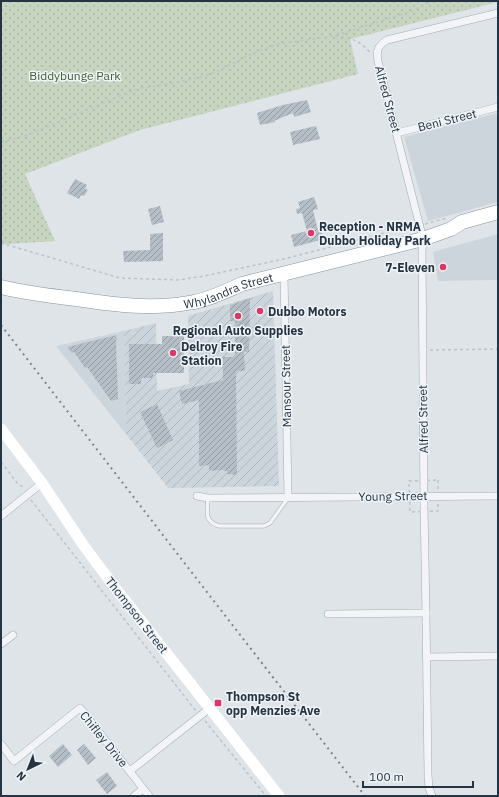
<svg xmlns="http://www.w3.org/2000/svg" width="499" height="797" font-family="'IBM Plex Sans',sans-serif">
<defs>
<pattern id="industrial-furrows" width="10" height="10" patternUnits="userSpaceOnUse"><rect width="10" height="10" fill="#ccd4dc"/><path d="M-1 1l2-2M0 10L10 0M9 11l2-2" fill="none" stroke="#afb7be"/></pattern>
<pattern id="park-dots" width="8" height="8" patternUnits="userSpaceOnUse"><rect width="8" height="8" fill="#c7d4bf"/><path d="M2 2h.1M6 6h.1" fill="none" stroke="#abb7a5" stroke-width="1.8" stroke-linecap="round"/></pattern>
<pattern id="building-hatch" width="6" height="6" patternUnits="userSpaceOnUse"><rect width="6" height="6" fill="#b5bec7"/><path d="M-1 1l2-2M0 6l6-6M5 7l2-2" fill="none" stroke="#939ba3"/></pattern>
</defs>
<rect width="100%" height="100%" fill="#dfe4e9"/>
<g fill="#ccd4dc">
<path d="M498,113V202L428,221L404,137Z"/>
<path d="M498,234V280L438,281L433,252Z"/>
<path d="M124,331L126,434L56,346Z"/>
</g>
<path fill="url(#industrial-furrows)" d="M273,291L279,486L168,488L126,434L124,331L156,323L157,391L189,384L188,316Z"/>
<path fill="url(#park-dots)" d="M1,1H498V2L350,39L358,74L140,130L25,174L55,241L7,244H1Z"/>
<g fill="url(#building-hatch)">
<path d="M307,100L311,112L294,117L293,113L274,121L275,122L260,125L257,113L283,105Z"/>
<path d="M316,126L320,139L293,145L290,132Z"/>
<path d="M75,179L87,185L85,189L88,190L84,196L81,195L79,199L67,193Z"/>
<path d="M314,197L318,209L313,210L318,231L321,230L324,239L294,247L291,235L307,231L302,213L297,214L296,209L300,208L298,202Z"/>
<path d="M160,206L164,222L152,225L148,209Z"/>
<path d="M163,233V261L124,262L123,251L150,250V234Z"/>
<path d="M250,298L249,352H244L245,371H236L237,475L227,474V471H224V470L209,471V465L199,466V400L182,404L179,391L223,380V357H235V321H230V305Z"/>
<path d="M117,335L116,342L118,399L111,401L87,367L85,368L74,352L72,353L67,347Z"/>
<path d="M162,336H184V373H153V378H141V384H129V344H162Z"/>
<path d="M157,404L173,440L157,448L140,412Z"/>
<path d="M63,744L72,755L58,767L49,756Z"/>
<path d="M84,744L96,758L88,765L77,750Z"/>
<path d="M107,772L117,786L107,794L96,780Z"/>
</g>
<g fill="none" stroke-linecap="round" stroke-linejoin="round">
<g stroke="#a4acb4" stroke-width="4.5">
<path id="lane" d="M208,499C207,512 204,521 219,526H264L270,523L288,498"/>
</g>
<g stroke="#a4acb4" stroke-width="8">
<g id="street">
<path d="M397,133L498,107"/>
<path d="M284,274L288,497"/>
<path d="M197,496L208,498L498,496"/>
<path d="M1,516L42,483"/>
<path d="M328,614L426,613"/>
<path d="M1,644L13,635"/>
<path d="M426,657L498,656"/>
<path d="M1,744L14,761L80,708L149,796"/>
<path d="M130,771L210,708"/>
<path d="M134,796L143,789"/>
<path d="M432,796L429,788L428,775L426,613L424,506L422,251L423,239L378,61C376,50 378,46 387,40L498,13"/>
</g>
</g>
<g stroke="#8594a1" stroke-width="15">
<g id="highway">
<path id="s1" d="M1,287C26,293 51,296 76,299C116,305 154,310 194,302C211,299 226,291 242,284L423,239L451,229L462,222L498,212"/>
</g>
</g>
<g stroke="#bdc2c8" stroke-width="1.5" stroke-dasharray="3 3" stroke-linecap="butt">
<path d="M335,36C353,39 357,39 370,52"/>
<path d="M1,142L25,136L124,94L141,88L174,83L191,79L211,74L228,66L249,55L264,49L278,44L334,36L412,11L432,1"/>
<path d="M425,224L447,218"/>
<path d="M1,243L120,278L178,280L204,276L284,259L412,226"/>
<path d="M430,350L498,349"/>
<path d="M1,462L18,484L25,488"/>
<path d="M438,480V511L410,512L409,481Z"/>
<path d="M31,500L196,711"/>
<path d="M205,721L266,796"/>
</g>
<use href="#lane" stroke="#f2f4f7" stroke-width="3.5"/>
<use href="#street" stroke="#f2f4f7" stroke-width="7"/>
<path stroke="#fff" stroke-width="11" d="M1,429L42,483L84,546L116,589L279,796"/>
<use href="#highway" stroke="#fff" stroke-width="14"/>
<path stroke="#778694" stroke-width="2" stroke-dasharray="2 4" stroke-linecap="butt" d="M1,325L186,565L365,796"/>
</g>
<g fill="#da3866" stroke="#eef3f7" stroke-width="1.5">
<circle cx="311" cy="233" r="4"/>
<circle cx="443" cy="267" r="4"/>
<circle cx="260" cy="311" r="4"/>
<circle cx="238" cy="316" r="4"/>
<circle cx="173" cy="353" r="4"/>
<rect x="214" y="699" width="8" height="8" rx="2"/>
</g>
<g text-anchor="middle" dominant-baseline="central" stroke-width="3" stroke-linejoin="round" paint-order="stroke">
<g font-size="12" fill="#405f32" stroke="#eef3f7">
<text x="75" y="75">Biddybunge Park</text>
</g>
<g font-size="12" fill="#263442" stroke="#eef3f7">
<text transform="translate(388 99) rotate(75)">Alfred Street</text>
<text transform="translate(447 120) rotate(-14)">Beni Street</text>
<text stroke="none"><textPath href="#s1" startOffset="231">Whylandra Street</textPath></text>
<text transform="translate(286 386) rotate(-91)">Mansour Street</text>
<text transform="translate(423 419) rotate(-91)">Alfred Street</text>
<text transform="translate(393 496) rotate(-1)">Young Street</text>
<text transform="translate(137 615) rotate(52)">Thompson Street</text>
<text transform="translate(104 739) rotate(51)">Chifley Drive</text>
</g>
<g font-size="12" font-weight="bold" fill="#263442" stroke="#eef3f7" text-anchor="start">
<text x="319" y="226">Reception - NRMA<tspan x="319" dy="14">Dubbo Holiday Park</tspan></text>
<text x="435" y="267" text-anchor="end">7-Eleven</text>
<text x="268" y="311">Dubbo Motors</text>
<text x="238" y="330" text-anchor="middle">Regional Auto Supplies</text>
<text x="181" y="346">Delroy Fire<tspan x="181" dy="14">Station</tspan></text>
<text x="226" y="696">Thompson St<tspan x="226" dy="14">opp Menzies Ave</tspan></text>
</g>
</g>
<rect width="499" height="797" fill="none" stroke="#263442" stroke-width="4"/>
<g transform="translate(28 769) rotate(223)" stroke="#eef3f7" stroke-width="3" paint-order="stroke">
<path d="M0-3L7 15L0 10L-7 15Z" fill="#263442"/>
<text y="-6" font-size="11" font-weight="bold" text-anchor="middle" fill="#263442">N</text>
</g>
<path d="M363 781v6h110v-6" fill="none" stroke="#263442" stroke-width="2"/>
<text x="369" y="781" font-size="12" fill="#263442" stroke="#eef3f7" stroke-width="3" paint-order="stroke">100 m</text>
</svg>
